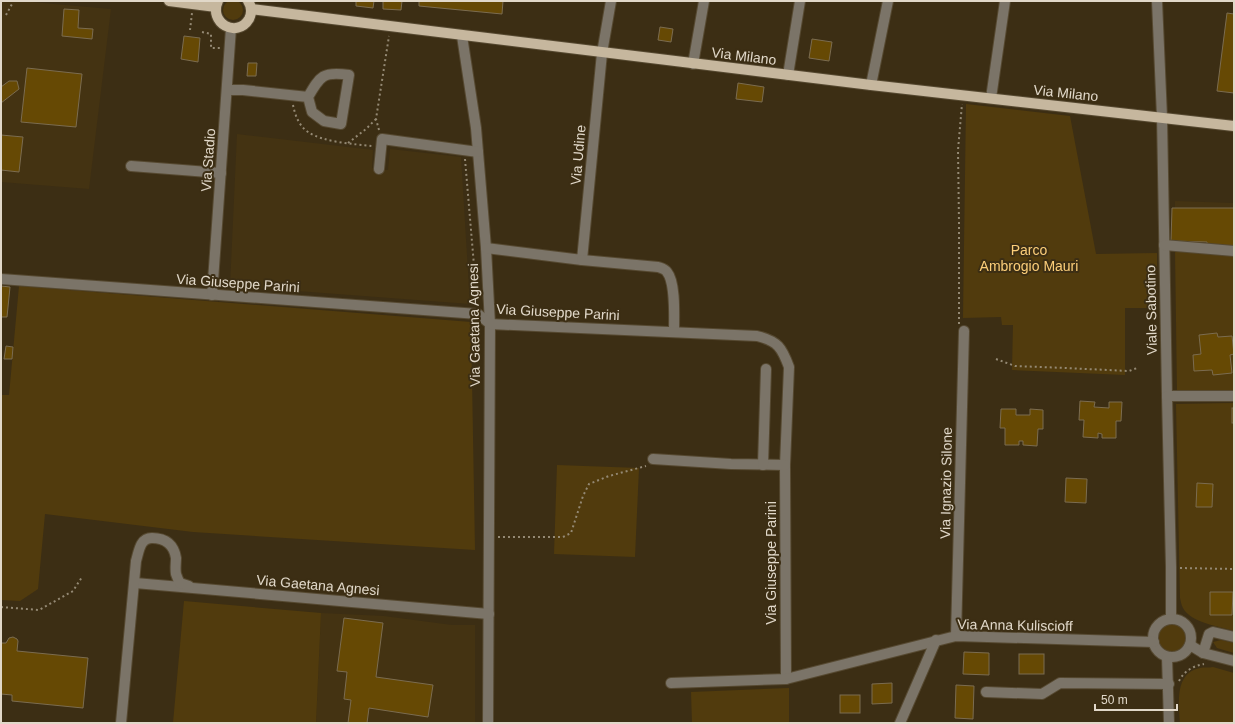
<svg xmlns="http://www.w3.org/2000/svg" width="1235" height="724" font-family="Helvetica,sans-serif">
<rect width="100%" height="100%" fill="#3c2e14"/>
<g fill="#443312">
<path d="M1,1H20L111,9L89,189L1,182Z"/>
<path d="M237,134L373,150L372,168L388,170L390,149L461,157L470,304L230,286Z"/>
<path d="M1175,201L1234,203V240L1174,238Z"/>
<path d="M321,613L384,616L452,625H475V723H316Z"/>
</g>
<g fill="#513b0d">
<circle cx="233" cy="10" r="10"/>
<path d="M966,104L1070,116L1096,254L1157,253V308H1125V375L1012,370L1013,325H1002L1001,317L963,318Z"/>
<path d="M1175,249L1234,252V390L1177,391Z"/>
<path d="M19,286L471,322L475,550L193,532L45,514L38,589L20,601L1,600V395H9Z"/>
<path d="M1234,403V631C1219,626 1191,623 1183,608C1181,605 1181,601 1180,598L1176,404Z"/>
<path d="M557,465L639,468L635,557L554,554Z"/>
<path d="M184,601L321,613L316,723H173Z"/>
<circle cx="1172" cy="638" r="14"/>
<path d="M1221,640L1234,643V653L1217,648L1213,642Z"/>
<path d="M1213,667L1234,673V723H1180C1179,704 1174,673 1200,668C1204,667 1209,668 1213,667Z"/>
<path d="M789,688V723H692L691,692Z"/>
</g>
<g fill="#664904" stroke="#7b6c50">
<path d="M356,1H374L373,8L356,6Z"/>
<path d="M383,1H402L401,10L383,9Z"/>
<path d="M419,1H503L502,14L419,6Z"/>
<path d="M64,9L79,10L78,28L93,29L92,39L62,36Z"/>
<path d="M1227,13L1234,14V93L1217,91Z"/>
<path d="M660,27L673,29L671,42L658,40Z"/>
<path d="M184,36L200,38L198,62L181,59Z"/>
<path d="M812,39L832,42L829,61L809,58Z"/>
<path d="M248,63H257L256,76H247Z"/>
<path d="M27,68L82,74L76,127L21,122Z"/>
<path d="M9,81H17L19,89L1,103V87Z"/>
<path d="M738,83L764,87L762,102L736,99Z"/>
<path d="M1,135L23,137L19,172L1,170Z"/>
<path d="M1172,208H1234V247L1207,246V242L1171,241Z"/>
<path d="M1,286L10,287L7,317H1Z"/>
<path d="M1217,333L1218,337L1232,336L1234,354L1230,355L1232,373L1213,375L1212,370L1194,371L1193,355L1201,354L1199,335Z"/>
<path d="M6,346L13,347L12,359H4Z"/>
<path d="M1080,401L1095,402L1094,407L1109,408V402H1122L1121,421H1116V438H1102V434L1098,433V438L1083,437L1084,420H1079Z"/>
<rect x="1232" y="408" width="2" height="15"/>
<path d="M1001,409H1016V415H1030V409L1043,410V429H1038L1037,446L1023,445V441H1019V445H1005V428H1000Z"/>
<path d="M1066,478L1087,479L1086,503L1065,502Z"/>
<path d="M1197,483L1213,484L1212,507H1196Z"/>
<path d="M1210,592H1233L1232,615H1210Z"/>
<path d="M344,618L383,623L376,677L433,685L428,717L369,708L367,723H348L351,700L344,699L347,672L337,671Z"/>
<path d="M13,637L17,639L18,641L17,651L88,658L83,708L12,701V695L1,694V643H6L9,638Z"/>
<path d="M964,652L989,653V675L963,674Z"/>
<rect x="1019" y="654" width="25" height="20"/>
<path d="M892,683V703L872,704V684Z"/>
<path d="M956,685L974,686L973,719L955,718Z"/>
<rect x="840" y="695" width="20" height="18"/>
</g>
<g fill="none" stroke-linecap="round" stroke-linejoin="round">
<g stroke="#564931" stroke-width="12">
<g id="minor">
<path d="M1157,1L1162,117L1167,396L1171,567V619"/>
<path d="M462,36L476,128L486,248L490,324L488,723"/>
<path d="M693,64L704,1"/>
<path d="M788,75L800,1"/>
<path d="M871,85L888,1"/>
<path d="M227,90H243L308,97L312,112L324,121L341,124L349,75C323,71 320,76 308,97"/>
<path d="M991,98L1005,1"/>
<path d="M131,166L221,173"/>
<path d="M379,169L382,139L478,152"/>
<path d="M1164,245L1234,251"/>
<path d="M486,248L582,260L602,53L611,1"/>
<path d="M582,260L658,267C661,268 665,269 667,272C676,283 674,317 674,332"/>
<path d="M1,279L478,314L490,324L757,336C778,341 782,348 789,367L785,465L786,679"/>
<path d="M212,295L231,28"/>
<path d="M1167,396H1234"/>
<path d="M653,459L731,464L785,465"/>
<path d="M763,465L766,369"/>
<path d="M135,583L489,614"/>
<circle cx="1172" cy="638" r="19"/>
<path d="M956,636L964,331"/>
<path d="M1190,645L1203,653L1234,661"/>
<path d="M1203,653L1209,634L1213,632L1234,637"/>
<path d="M1167,657L1169,723"/>
<path d="M671,683L786,679L956,636L1154,642"/>
<path d="M986,692L1042,694L1060,683L1169,684"/>
<path d="M121,723L136,561C139,551 140,538 152,538C166,538 174,545 176,558C176,563 175,569 176,574C177,577 178,580 180,583L189,586"/>
<path d="M900,723L936,640"/>
</g>
</g>
<g stroke="#564931" stroke-width="12">
<g id="major">
<path d="M169,1L216,7"/>
<path d="M218,1C208,23 237,39 249,19C252,13 252,7 248,1"/>
<path d="M251,9L871,85L1234,126"/>
</g>
</g>
<g stroke="#948974" stroke-width="2" stroke-dasharray="2 3" stroke-linecap="butt">
<path d="M6,15L12,4V1"/>
<path d="M190,30L192,13"/>
<path d="M202,32L211,34V48H220"/>
<path d="M293,105C295,115 299,126 308,132C322,142 354,144 372,146"/>
<path d="M379,130L376,119L389,36"/>
<path d="M348,143L366,129L376,119"/>
<path d="M465,159L477,301"/>
<path d="M959,324V223L958,150L962,104"/>
<path d="M996,359L1015,366L1066,368L1129,371L1137,368"/>
<path d="M498,537H563L571,533L583,496L589,484L609,476L646,466"/>
<path d="M1180,568L1234,569"/>
<path d="M1,607L39,610L73,591L82,577"/>
<path d="M1179,681C1184,671 1193,666 1204,664"/>
</g>
<use href="#minor" stroke="#7b7468" stroke-width="10"/>
<use href="#major" stroke="#c6b79e" stroke-width="10"/>
</g>
<g text-anchor="middle" dominant-baseline="central" stroke-width="4" stroke-linejoin="round" paint-order="stroke">
<g font-size="14" fill="#e1d8c9" stroke="#3c2e14">
<text transform="translate(744 56) rotate(7)">Via Milano</text>
<text transform="translate(1066 93) rotate(6)">Via Milano</text>
<text transform="translate(578 155) rotate(-85)">Via Udine</text>
<text transform="translate(208 160) rotate(-86)">Via Stadio</text>
<text transform="translate(238 283) rotate(4)">Via Giuseppe Parini</text>
<text transform="translate(1151 310) rotate(-91)">Viale Sabotino</text>
<text transform="translate(558 312) rotate(3)">Via Giuseppe Parini</text>
<text transform="translate(474 325) rotate(-91)">Via Gaetana Agnesi</text>
<text transform="translate(946 483) rotate(-89)">Via Ignazio Silone</text>
<text transform="translate(771 563) rotate(-90)">Via Giuseppe Parini</text>
<text transform="translate(318 585) rotate(5)">Via Gaetana Agnesi</text>
<text transform="translate(1015 625) rotate(1)">Via Anna Kuliscioff</text>
</g>
<g font-size="14" fill="#fcce79" stroke="#3c2e14">
<text x="1029" y="250">Parco<tspan x="1029" dy="16">Ambrogio Mauri</tspan></text>
</g>
</g>
<rect width="1235" height="724" fill="none" stroke="#e1d8c9" stroke-width="4"/>
<path d="M1095 704v6h82v-6" fill="none" stroke="#e1d8c9" stroke-width="2"/>
<text x="1101" y="704" font-size="12" fill="#e1d8c9" stroke="#3c2e14" stroke-width="3" paint-order="stroke">50 m</text>
</svg>
